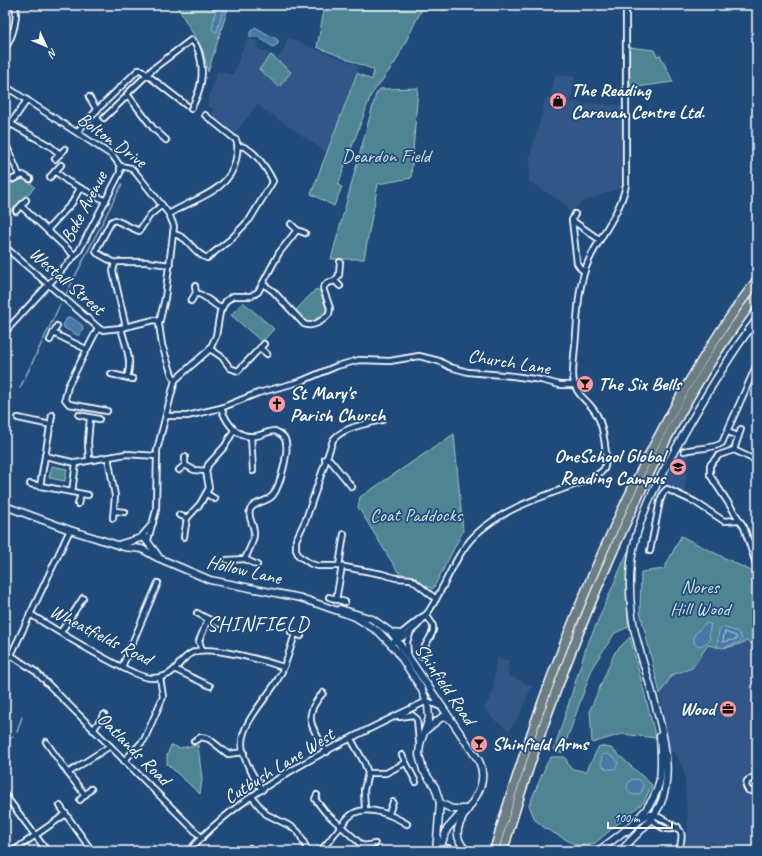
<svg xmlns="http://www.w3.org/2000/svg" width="762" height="856" font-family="Caveat,sans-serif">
<rect width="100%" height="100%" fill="#1f4a7a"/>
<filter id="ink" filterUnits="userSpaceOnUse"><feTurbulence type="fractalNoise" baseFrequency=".025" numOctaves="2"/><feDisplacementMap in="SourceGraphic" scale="8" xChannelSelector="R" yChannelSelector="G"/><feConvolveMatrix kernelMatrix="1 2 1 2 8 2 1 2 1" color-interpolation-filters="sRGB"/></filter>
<g filter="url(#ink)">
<g fill="#335787">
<path d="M247,38L258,42L257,48L278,57L283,51L288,38L359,66L326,152L257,105L235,133L212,114L214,110L207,105L217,71L233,75Z"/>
<path d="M555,74L575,77L571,102L622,106L623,156L620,188L584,201L570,212L563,202L529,182L530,156L546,98L551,99Z"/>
<path d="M689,454L684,494L666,487L662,478L674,455Z"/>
<path d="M747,641L757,647V846L747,851H724L712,842L711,851H685L688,825L684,771L677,756L670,750L660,694L672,675L692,668L708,645L720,649L728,648Z"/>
<path d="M496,659L509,660L508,675L532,686L519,716L509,731L492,718L484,708L493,693Z"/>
</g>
<g fill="#508592" stroke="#a8c2c8">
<path d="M173,5H229L208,72L203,51L178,8Z"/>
<path d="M325,5H449L447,10L422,9L395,63L371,95L338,185L342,187L334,206L311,194L357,73L372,80L374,70L317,47Z"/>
<path d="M629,47L654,50L657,56L660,55L673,82L630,88Z"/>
<path d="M271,55L291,72L279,87L259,69Z"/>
<path d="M418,88L411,178L378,184L364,259H331L376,94L380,89Z"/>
<path d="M25,178L35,187L5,218V187Z"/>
<path d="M316,289L320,291L327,311L310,323L306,322L295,311Z"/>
<path d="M243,302L274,329L262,342L231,315Z"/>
<path d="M454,434L463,531L433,589L398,572L358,507L360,497Z"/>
<path d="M52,466L67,469L65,481L49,478Z"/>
<path d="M681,536L753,572L757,577V647L747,641C730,648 725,650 708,645L692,668L672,675L660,694L640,612L641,572L664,569Z"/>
<path d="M628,551V627L615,633L593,666L562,753L554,750L586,648Z"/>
<path d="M630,637L656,738L622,734L592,743L590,710L615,652Z"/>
<path d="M171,745L180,748L198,745L202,780L200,794L167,764V756Z"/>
<path d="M599,746L611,748L652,785L644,802L595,843L578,846L546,829L535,820L529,805L547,763L551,757H565L570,768L586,772Z"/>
</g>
<g fill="#4a7aa7" stroke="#92afca">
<path d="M209,5H226L225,10L222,12L217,32L212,30L216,9Z"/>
<path d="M255,27L278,40V44L273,47L258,37H250V32Z"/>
<path d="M71,317L82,325L83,328L80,335H77L64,328L63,325L67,318Z"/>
<path d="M706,623L711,624L709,633L710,640L703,645L697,646L694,643V635Z"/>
<path d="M722,627L738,632L742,638L740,642L722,648L717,646L719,630Z"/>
<path d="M608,754L615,758L618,763L615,769H606L601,764L602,755Z"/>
<circle cx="635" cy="787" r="8"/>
</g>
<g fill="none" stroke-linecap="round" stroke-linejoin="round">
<path stroke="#b7cadc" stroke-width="1" d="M725,632L736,636L737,639L723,642Z"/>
<g stroke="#92afca" stroke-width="1.5">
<path d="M66,294L122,184"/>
<path d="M20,388L60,305"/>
<path d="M17,732L22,717"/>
<path d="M5,743L13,736"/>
</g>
<g stroke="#fff" stroke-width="8">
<g id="street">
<path d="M5,48C13,37 18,18 15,5"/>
<path d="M5,86L113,156L120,166V173L79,251L5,332"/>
<path d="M97,110L138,70H141L186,105"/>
<path d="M104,118L128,95"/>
<path d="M11,124L50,146L60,154"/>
<path d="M5,132L27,100"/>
<path d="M77,132L97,110L89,97"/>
<path d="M166,140L153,128L127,94L154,68L191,40C196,43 197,47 199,53C205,74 201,90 191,109"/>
<path d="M5,142L19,175"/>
<path d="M55,159L65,149"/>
<path d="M120,166L131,168L136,173L169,214L174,226L165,298L159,324L162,345L172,375L175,380"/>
<path d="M55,171L67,181L106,201"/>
<path d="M50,177L61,165"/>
<path d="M13,179L23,175L30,179"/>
<path d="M21,206L75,256"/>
<path d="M16,211L26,200"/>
<path d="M169,214C194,198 230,192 236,159C237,153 239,146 236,140L205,115"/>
<path d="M575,214L572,220L577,263L581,269L584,271"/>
<path d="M573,221L600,240"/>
<path d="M291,224L297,230L305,233"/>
<path d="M47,230L72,203L80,188"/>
<path d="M174,234C191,238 192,253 207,258L231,239L250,219L273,181C267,169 252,145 238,146"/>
<path d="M5,247L101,330L121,328L154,320L159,321"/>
<path d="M340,262L339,275L335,281L340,286"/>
<path d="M115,263L97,253L96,250L111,222L115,220L139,231L150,215L162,205"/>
<path d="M263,284L273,291L304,324C312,328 323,321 329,314L330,308L323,288L327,283L335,281"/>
<path d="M196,293C207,296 212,304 221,308"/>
<path d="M191,301L196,293L195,286"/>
<path d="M126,327L113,271L115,263L118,262H147L170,265"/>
<path d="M98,328L68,386L65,399L69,404L107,411"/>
<path d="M121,328C125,344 133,361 127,377"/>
<path d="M53,333L86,349"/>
<path d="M50,340L57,326"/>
<path d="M260,348L267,354"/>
<path d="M210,349L222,357L230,368L238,371L264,344"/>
<path d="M111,374L133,379"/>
<path d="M221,408C227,424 237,439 256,436C263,435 268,431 275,431C279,433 283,435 285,439C290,450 280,486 273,495C267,503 254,501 250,510C247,518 255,525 254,534C254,542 248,551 245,559L227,560"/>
<path d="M79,415L99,419"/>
<path d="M167,416H187L221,408L258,393L299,382L337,366L359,360L390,361L419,356L439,361L450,367L468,372L513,376L541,380L560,385H575"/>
<path d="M18,418L51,425"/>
<path d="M382,420C366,424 343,427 333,440L306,519L296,540V550L299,556L311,564L318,566H339L382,574L396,578L411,579L436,599"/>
<path d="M728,432L738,436"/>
<path d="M251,436L253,471"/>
<path d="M734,450L719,455L710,465V475L744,527L757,567"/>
<path d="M734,450L757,461"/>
<path d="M734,450L741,429"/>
<path d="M684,451C697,447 711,450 722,443L757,364"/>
<path d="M45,456L76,463L126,454L157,456"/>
<path d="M108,457L115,496L113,518"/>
<path d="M185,457V465L194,470L206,471"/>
<path d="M325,459L330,460L352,487"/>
<path d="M89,460L88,442L90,418"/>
<path d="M179,470L185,465"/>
<path d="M30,484L88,495"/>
<path d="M40,486L52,415"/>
<path d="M72,492L76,463"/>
<path d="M207,494L215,499"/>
<path d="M78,504L81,494"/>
<path d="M115,511L125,512"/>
<path d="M179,515L187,518"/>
<path d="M184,537L187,518L200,504L209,488L206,471L208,465L225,446L234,430"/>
<path d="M140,538L153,523"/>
<path d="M148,540L156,510L157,450L175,380L210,349L216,336L220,312L226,301L233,296H251L258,292L279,253L297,230"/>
<path d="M750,545L757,541"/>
<path d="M650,551L660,501L663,493L667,489L695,502L724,521L738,520"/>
<path d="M245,559L257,565"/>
<path d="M339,566L344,534"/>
<path d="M329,597L345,602"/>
<path d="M336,600L342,566"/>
<path d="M197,613L208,619"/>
<path d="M30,614C51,627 132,678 151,678C179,678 175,660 194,652C210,645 265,661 283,667"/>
<path d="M61,632L83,598"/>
<path d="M291,632L301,636"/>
<path d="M398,636L422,617"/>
<path d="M391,643C438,626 443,567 475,535C506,505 553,494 592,478C596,475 601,473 604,469C609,458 603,426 597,415C589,399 574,397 573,375C573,362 575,348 576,335C578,310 578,284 589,260C601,234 620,214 626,185V5"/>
<path d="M202,650L199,641L208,619L220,624"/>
<path d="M5,651L36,672L43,679"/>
<path d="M11,655L70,530"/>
<path d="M408,655L407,642L410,634"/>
<path d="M422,656C422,640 445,632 425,615"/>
<path d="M122,667L158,583"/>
<path d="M176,670L210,686"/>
<path d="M46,682L202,838"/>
<path d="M323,693C301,717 312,727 327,752"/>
<path d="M400,717L412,715L417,719L419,742"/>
<path d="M93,730L104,715"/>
<path d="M351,739L364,762L368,773L364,790L365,810"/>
<path d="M194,741L201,737L209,739L228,754L244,752"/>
<path d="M46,742L68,773"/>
<path d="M402,755L416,782"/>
<path d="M124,761L144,740L163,697L160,677"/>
<path d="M368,773H386L405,763"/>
<path d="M757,780L752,778L747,781L746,786L748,790L754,792L757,790"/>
<path d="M262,790C254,776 242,760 242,743C242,722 268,697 278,679C286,666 290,649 295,634"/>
<path d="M5,795L47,851"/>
<path d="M85,795L68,773L110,746"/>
<path d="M317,795L315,799L325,812L363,846L360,851"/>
<path d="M252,797L266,814L294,828L299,833L308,851"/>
<path d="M80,800L91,789"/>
<path d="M60,806L92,851"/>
<path d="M389,813L393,802"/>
<path d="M650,816C657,826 666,833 678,827"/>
<path d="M627,832C633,828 644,816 649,814C653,812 679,828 681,832C683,838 680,845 679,851"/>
<path d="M363,846L375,844"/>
<path d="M13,851L66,814"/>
<path d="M189,851C244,787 351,737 427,701L441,707"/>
<path d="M248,851L250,848"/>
<path d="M318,851C328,846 330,838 337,831C342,825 347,817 354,813C370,805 394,816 407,824"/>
</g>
</g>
<g stroke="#fff" stroke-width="9">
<g id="secondary">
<path d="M5,506L70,530L124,547L142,549L156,557L210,580L301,598L355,617L379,632L397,651L421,688L428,705L429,718L420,744L419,755L423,770L435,787L440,803L436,851"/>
<path d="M121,544L144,537L158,556"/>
<path d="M340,609L372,619L392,633L479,761C497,800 435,821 467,851"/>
<path d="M392,633L401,634"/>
<path d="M426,730L442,717L450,719"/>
<path d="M440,803L452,809H464"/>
<path d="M439,851L447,829L465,809"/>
<path d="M598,851C623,833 654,812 660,779C662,765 661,750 660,736"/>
<path d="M621,851C634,836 651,823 660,805C682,759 644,677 634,628C630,607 629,584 631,562C636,518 660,477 681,439C704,398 728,357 757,319"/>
</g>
</g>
<g stroke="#fff" stroke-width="10">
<path id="primary" d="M436,851L444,848L455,851"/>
</g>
<g stroke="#fff" stroke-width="11">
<g id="highway">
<path d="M494,851C527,738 567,628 617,521C656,436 700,354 757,280"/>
<path d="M503,851C532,750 569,652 611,556C651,465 696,374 757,296"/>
</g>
</g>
<use href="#street" stroke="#1f4a7a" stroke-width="4.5"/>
<use href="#secondary" stroke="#1f4a7a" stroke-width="6"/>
<use href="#primary" stroke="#6d7d84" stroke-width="7"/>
<use href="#highway" stroke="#6d7d84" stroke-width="8"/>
</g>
</g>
<defs>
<g id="shop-disc" transform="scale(0.9)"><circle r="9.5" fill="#ff9aa2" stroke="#1f4a7a"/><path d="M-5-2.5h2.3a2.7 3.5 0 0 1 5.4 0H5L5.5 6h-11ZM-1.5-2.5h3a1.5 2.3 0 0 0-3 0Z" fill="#111"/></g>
<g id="bar-disc" transform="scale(0.9)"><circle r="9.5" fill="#ff9aa2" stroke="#1f4a7a"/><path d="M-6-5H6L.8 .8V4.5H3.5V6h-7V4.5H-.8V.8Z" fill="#111"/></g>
<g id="church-disc" transform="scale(0.9)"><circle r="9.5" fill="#ff9aa2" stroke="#1f4a7a"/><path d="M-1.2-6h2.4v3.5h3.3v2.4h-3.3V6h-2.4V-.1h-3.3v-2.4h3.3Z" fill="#111"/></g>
<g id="school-disc" transform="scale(0.9)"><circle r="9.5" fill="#ff9aa2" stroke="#1f4a7a"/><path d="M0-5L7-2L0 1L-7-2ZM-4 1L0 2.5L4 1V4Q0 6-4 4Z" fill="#111"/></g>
<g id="office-disc" transform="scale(0.9)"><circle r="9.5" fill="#ff9aa2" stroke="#1f4a7a"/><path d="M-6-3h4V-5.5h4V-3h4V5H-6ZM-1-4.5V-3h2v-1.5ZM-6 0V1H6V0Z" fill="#111"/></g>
</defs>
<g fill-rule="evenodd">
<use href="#shop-disc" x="558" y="101"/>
<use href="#bar-disc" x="585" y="384"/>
<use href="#church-disc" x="277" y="404"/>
<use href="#school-disc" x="678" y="467"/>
<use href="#office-disc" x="728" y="709"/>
<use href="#bar-disc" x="479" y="744"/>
</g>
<g text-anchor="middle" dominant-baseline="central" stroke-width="3.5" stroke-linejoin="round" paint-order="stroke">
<g font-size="19" font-weight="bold" fill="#fff" stroke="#1f4a7a" text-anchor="start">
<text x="571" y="90">The Reading<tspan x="571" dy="22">Caravan Centre Ltd.</tspan></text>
<text x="598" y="384">The Six Bells</text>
<text x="290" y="393">St Mary's<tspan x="290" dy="22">Parish Church</tspan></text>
<text x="665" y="456" text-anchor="end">OneSchool Global<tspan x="665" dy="22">Reading Campus</tspan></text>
<text x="715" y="709" text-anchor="end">Wood</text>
<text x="492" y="744">Shinfield Arms</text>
</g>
<g font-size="19" fill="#fff" stroke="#1f4a7a">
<text transform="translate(112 140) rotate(36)">Bolton Drive</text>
<text transform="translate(84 207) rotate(-62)">Beke Avenue</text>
<text transform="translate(67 281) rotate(41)">Westall Street</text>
<text transform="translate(509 362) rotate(9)">Church Lane</text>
<text transform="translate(244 570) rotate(13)">Hollow Lane</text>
<text transform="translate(101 635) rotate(27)">Wheatfields Road</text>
<text transform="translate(445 684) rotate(56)">Shinfield Road</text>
<text transform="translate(134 749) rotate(45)">Oatlands Road</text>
<text transform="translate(279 766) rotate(-32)">Cutbush Lane West</text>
</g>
<g font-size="19" fill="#d3e0e4" stroke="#1f4a7a">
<text x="386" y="156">Deardon Field</text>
<text x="416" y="515">Coat Paddocks</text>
<text x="700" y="587">Nores<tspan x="700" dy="22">Hill Wood</tspan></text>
</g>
<g font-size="21" letter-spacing="1" fill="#fff" stroke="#1f4a7a">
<text x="258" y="624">SHINFIELD</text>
</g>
</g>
<rect width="762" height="856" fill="none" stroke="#1f4a7a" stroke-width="20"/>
<rect x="10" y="10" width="742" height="836" fill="none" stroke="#fff" stroke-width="1.5" filter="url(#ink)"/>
<g transform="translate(46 46) rotate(134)" stroke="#1f4a7a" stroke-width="3" paint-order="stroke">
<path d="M0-3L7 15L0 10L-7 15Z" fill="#ffffff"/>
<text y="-6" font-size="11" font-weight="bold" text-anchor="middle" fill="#ffffff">N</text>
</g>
<path d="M608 822v6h64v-6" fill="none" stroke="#ffffff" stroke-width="2"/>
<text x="614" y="822" font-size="12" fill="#ffffff" stroke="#1f4a7a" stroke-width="3" paint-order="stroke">100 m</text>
</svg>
